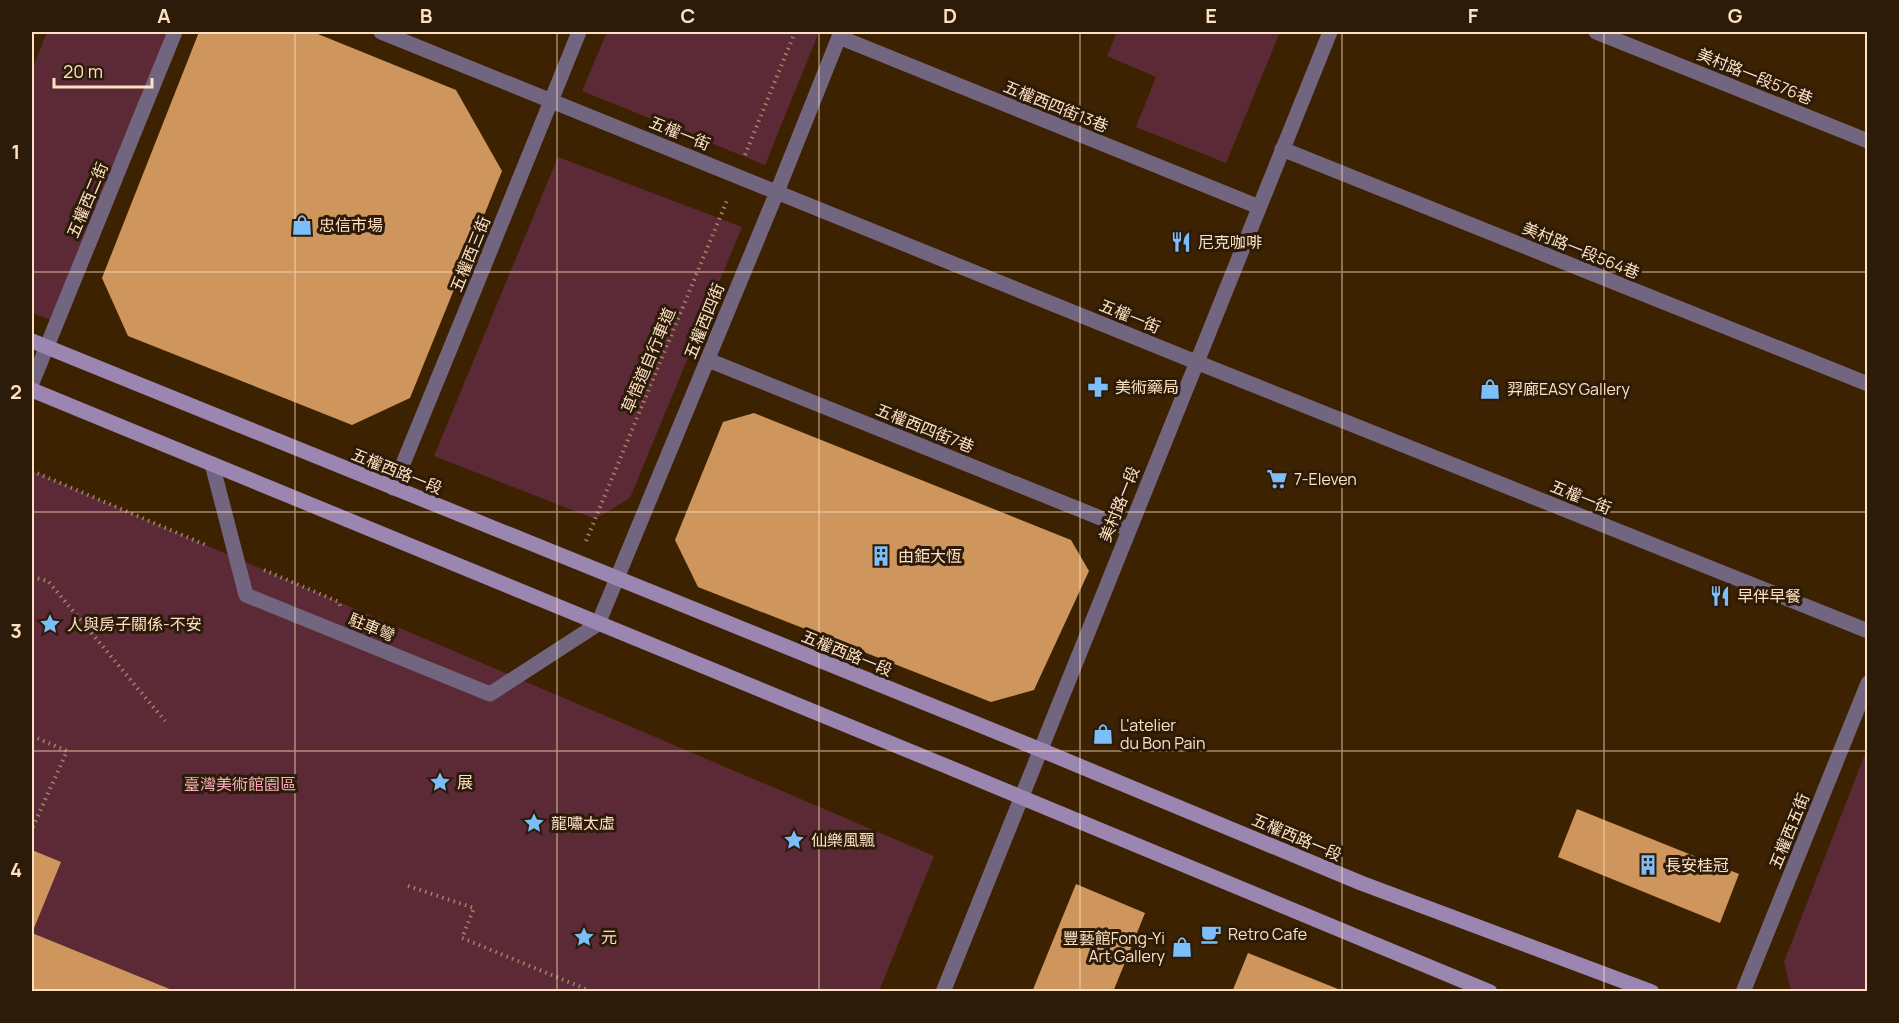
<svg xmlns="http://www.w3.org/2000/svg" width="1899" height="1023" font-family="Manrope,'Noto Sans TC',sans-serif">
<rect width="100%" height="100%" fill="#3c2201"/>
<g fill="#5c2a36">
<path d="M47,32H168L53,321L32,313V70Z"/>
<path d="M607,32H819L765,165L582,91Z"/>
<path d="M1117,32H1280L1226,163L1136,127L1156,77L1107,56Z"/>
<path d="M558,157L742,227L630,498L595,519L434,456Z"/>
<path d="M32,471L934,856L879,991H32Z"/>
<path d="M1867,749V991H1791L1784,962Z"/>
</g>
<g fill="#ce965c">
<path d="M199,32H313L456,90L502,171L410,398L352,425L128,336L102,278Z"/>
<path d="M754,413L1071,540L1089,571L1034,690L991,702L698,587L675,540L723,422Z"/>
<path d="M1577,809L1739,874L1720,923L1558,857Z"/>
<path d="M32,850L61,862L32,933L177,992H32Z"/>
<path d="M1076,884L1145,913L1113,992H1032Z"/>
<path d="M1248,953L1343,991V992H1232Z"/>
</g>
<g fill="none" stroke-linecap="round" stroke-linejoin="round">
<g stroke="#a08465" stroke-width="4" stroke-dasharray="1.5 4.5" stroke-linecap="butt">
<path d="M745,155L795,32"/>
<path d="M32,471L208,546"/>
<path d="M586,541L728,198"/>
<path d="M264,570L339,602L341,609"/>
<path d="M32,577L48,581L165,721"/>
<path d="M32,736L67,751L32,829"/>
<path d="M408,886L474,908L462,938L593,992"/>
</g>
<g stroke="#726580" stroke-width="15">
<path d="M1596,32L1868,141"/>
<path d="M839,37L1259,207"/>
<path d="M1282,149L1868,384"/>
<path d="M708,360L1128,529"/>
<path d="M212,464L246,595L490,694L598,624"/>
</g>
<g stroke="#726580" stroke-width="15">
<path d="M381,32L1196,362L1868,631"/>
<path d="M32,383L175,32"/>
<path d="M393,488L473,293L579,32"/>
<path d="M598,624L777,192L841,32"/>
<path d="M1743,992L1868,683"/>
</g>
<path stroke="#726580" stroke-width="15" d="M943,992L1330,32"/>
<g stroke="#9b86b2" stroke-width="15">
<path d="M32,341L1041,750L1361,883L1652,992"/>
<path d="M32,390C518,590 1005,789 1490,992"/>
</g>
</g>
<path fill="none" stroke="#fee0c3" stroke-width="1.5" stroke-opacity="0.55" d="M295,32V992M557,32V992M819,32V992M1080,32V992M1342,32V992M1604,32V992M32,272H1868M32,512H1868M32,751H1868"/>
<defs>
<g id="shop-bare" transform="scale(1.62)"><path d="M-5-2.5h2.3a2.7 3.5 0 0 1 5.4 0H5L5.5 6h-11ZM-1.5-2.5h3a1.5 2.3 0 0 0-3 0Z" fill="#7cbef9" stroke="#2c1b08" stroke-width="2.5" paint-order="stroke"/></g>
<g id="restaurant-bare" transform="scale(1.62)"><path d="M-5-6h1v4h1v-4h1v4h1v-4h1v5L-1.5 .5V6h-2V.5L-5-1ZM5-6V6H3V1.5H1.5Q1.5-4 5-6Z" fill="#7cbef9" stroke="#2c1b08" stroke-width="2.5" paint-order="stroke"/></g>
<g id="pharmacy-bare" transform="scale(1.62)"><path d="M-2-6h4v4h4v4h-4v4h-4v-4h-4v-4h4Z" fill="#7cbef9" stroke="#2c1b08" stroke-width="2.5" paint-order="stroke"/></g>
<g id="supermarket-bare" transform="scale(1.62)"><path d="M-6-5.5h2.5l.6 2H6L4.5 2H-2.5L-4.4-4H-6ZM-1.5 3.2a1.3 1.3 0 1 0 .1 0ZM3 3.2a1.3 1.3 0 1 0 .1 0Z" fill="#7cbef9" stroke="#2c1b08" stroke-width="2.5" paint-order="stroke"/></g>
<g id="building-bare" transform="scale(1.62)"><path d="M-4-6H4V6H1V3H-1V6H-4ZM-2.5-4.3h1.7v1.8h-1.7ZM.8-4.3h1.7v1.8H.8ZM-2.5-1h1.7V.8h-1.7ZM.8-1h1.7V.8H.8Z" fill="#7cbef9" stroke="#2c1b08" stroke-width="2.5" paint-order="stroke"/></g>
<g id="sight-bare" transform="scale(1.62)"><path d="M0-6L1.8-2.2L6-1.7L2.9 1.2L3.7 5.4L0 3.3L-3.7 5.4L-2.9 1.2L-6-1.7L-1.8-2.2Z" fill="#7cbef9" stroke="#2c1b08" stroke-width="2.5" paint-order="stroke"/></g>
<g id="cafe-bare" transform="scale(1.62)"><path d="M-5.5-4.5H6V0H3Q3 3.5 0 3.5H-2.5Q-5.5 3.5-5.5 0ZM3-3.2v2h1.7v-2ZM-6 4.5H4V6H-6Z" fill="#7cbef9" stroke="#2c1b08" stroke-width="2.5" paint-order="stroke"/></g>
</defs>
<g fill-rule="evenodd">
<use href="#shop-bare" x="302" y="225"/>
<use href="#restaurant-bare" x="1181" y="242"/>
<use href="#pharmacy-bare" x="1098" y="387"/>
<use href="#shop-bare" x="1490" y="389"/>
<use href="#supermarket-bare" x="1277" y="479"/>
<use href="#building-bare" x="881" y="556"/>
<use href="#restaurant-bare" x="1720" y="596"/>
<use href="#sight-bare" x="50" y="624"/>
<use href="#shop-bare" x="1103" y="734"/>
<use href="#sight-bare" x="440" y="782"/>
<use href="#sight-bare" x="534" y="823"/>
<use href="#sight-bare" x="794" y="840"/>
<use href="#building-bare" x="1648" y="865"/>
<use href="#cafe-bare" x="1211" y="934"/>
<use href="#sight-bare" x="584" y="937"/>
<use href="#shop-bare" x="1182" y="947"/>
</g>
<g text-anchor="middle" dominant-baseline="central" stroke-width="6" stroke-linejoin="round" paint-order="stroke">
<g font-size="16" fill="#fee0c3" stroke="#2c1b08">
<text transform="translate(1755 76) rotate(22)">美村路一段576巷</text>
<text transform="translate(1056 106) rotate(22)">五權西四街13巷</text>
<text transform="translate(680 133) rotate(22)">五權一街</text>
<text transform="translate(87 200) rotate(-67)">五權西二街</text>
<text transform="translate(1581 250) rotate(22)">美村路一段564巷</text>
<text transform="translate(470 254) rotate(-68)">五權西三街</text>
<text transform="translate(1130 316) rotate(22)">五權一街</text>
<text transform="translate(704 321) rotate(-68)">五權西四街</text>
<text transform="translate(648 360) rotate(-67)">草悟道自行車道</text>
<text transform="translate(925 428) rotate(22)">五權西四街7巷</text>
<text transform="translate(397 471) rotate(22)">五權西路一段</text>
<text transform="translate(1581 497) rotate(22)">五權一街</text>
<text transform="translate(1119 504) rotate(-68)">美村路一段</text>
<text transform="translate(372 627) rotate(22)">駐車彎</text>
<text transform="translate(847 653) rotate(22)">五權西路一段</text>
<text transform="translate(1789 831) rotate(-68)">五權西五街</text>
<text transform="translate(1297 837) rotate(23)">五權西路一段</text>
</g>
<g font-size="16" fill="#fee0c3" stroke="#2c1b08" text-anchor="start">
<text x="319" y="225">忠信市場</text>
<text x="1198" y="242">尼克咖啡</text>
<text x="1115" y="387">美術藥局</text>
<text x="1507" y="389">羿廊EASY Gallery</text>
<text x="1294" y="479">7-Eleven</text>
<text x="898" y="556">由鉅大恆</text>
<text x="1737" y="596">早伴早餐</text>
<text x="67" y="624">人與房子關係-不安</text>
<text x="1120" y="725">L'atelier<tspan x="1120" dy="18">du Bon Pain</tspan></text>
<text x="457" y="782">展</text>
<text x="551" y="823">龍嘯太虛</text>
<text x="811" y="840">仙樂風飄</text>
<text x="1665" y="865">長安桂冠</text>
<text x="1228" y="934">Retro Cafe</text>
<text x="601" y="937">元</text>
<text x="1165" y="938" text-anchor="end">豐藝館Fong-Yi<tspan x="1165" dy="18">Art Gallery</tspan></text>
</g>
<g font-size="16" fill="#f9aebc" stroke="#2c1b08">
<text x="240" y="784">臺灣美術館園區</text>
</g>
</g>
<rect width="1899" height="1023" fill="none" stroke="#2c1b08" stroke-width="66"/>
<path d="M54 78v9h98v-9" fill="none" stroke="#fee0c3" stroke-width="3"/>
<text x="63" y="78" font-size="18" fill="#fee0c3" stroke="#2c1b08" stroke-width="4.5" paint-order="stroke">20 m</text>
<rect x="33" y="33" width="1833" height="957" fill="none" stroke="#fee0c3" stroke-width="2"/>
<g font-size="20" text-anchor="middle" font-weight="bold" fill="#fee0c3">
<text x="164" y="23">A</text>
<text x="426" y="23">B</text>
<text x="688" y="23">C</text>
<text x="950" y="23">D</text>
<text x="1211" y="23">E</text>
<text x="1473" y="23">F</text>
<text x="1735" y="23">G</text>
<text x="16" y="159">1</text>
<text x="16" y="399">2</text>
<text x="16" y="638">3</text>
<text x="16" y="877">4</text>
</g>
</svg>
